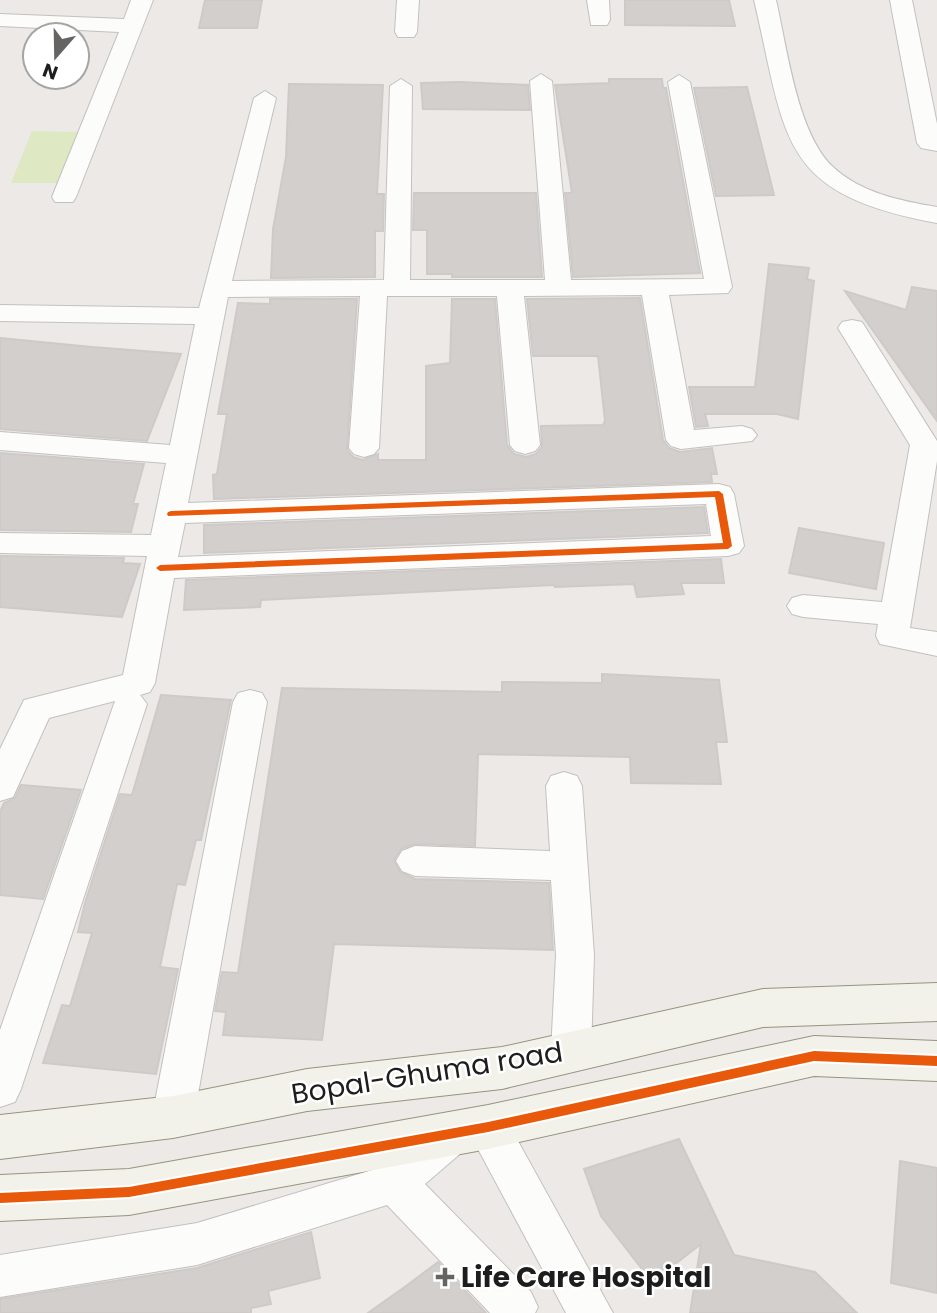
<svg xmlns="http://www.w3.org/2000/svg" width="937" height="1313" font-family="Poppins,sans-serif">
<rect width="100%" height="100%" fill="#ece9e6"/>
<path fill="#dee9c4" d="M32,131L79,132L60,183H11Z"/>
<g fill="#d3cfcd" stroke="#cfcac7" stroke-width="2">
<path d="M205,0H262L257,28H199Z"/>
<path d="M625,0H729L735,26L625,25Z"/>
<path d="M609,79H662L663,88H666L700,273L573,277L565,193H572L555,85L609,83Z"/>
<path d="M460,82L528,85L530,110L423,109L421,83Z"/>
<path d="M289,84L383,85L377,194H384L383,231H375V277L271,278L273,229L286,157Z"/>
<path d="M747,87L774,195L716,196L694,88Z"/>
<path d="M414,193H536L542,277H452V274H427V230H413Z"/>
<path d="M769,264L809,268L807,279L814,281L798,419L777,414H705L708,426L696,427L689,387H755Z"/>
<path d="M912,287L937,291V421L845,291L906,310Z"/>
<path d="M640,298L663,440L669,448L680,452L712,448L717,474H711L712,482L214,499L213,475L217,474L227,414H218L238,303L270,304V299H357L347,450L353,457L363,460L378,454V460H426V366L450,363L452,299H495L507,445L514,454L526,457L536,454L542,447L541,426L603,425L605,421L598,356H533L527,299Z"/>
<path d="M0,338L92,347L181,354L147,441L0,429Z"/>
<path d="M0,453L144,464L133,504H138L131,532L0,530Z"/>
<path d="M704,507L708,533L204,553V525Z"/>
<path d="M799,528L884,543L876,589L789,573Z"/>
<path d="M0,556L124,558L123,563L140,564L122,617L0,607Z"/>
<path d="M721,559L724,583H681L684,594L637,597L634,584L555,587L554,585L261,600L260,607L184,610L186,580Z"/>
<path d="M602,674L719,680L727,742H716L721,784L631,783L630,757L478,754L475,846L414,844L401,849L394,860L400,872L415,879L549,883L553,950L334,944L322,1040L223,1035L226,1012L215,1011L222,972L238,973L282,688L502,692V682L602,683Z"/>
<path d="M161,695L231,700L201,840H196L185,885L177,884L160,967L178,969L156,1074L43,1063L62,1005L70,1006L92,933L78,932L85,903L120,794L132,795Z"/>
<path d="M21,785L81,790L43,899L0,895V812L4,803L15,798Z"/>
<path d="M679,1139L734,1255L815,1272L857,1313H690L701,1244L652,1282L601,1216L584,1169Z"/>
<path d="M900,1161L937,1168V1293L891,1283Z"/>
<path d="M311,1232L320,1278L268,1291L271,1304L251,1308V1313H0V1299L197,1268Z"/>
<path d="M438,1262L486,1313H368L406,1286Z"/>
</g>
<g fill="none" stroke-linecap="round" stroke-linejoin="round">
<g stroke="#c3c1c0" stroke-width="2">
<g id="street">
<path d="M131,0H153L76,197L73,202H55L52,197L119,32L0,26V14L124,19Z"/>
<path d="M397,0H419L417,32L414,37H398L395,32Z"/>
<path d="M587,0H609L610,20L607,25H591Z"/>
<path d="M754,0H776C787,47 797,133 833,167C861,193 901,201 937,207V223C777,193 787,140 754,0Z"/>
<path d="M890,0H912L937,124V151L921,148L917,143Z"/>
<path d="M541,74L552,81L571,280L704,279L668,82L679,75L690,82L732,287L728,293L669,295L694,430L742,426L752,429L757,435L752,441L681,449L671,446L666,440L642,295L524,296L540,445L535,451L525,454L515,451L510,445L497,296H387L379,448L374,454L364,457L354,454L349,448L360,296L228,297L188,503L719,484L730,487L734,494L744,546L739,553L728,556L174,578L155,683L150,692L140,695L147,704L21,1089L15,1102L0,1107V1030L115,701L49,718L13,797L0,801V749L24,700L123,675L147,556L0,553V533L151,535L166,463L0,450V432L170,445L195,324L0,321V305L199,308L254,98L265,91L276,98L232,281L384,280L390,86L401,79L412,86L410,280H545L530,81ZM706,504L711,536L178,557L185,523Z"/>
<path d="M852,320L862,322L937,441V461L910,628L937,632V656L880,644L876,636L878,624L803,617L792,614L787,606L792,598L803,595L882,602L910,445L838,328L842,322Z"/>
<path d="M250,690L262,693L267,702L194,1117L188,1130L173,1136L158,1130L152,1117L233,702L238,693Z"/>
<path d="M564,772L577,776L582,786L594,955L591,1052L585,1064L571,1070L557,1064L551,1052L556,955L551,880L415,876L402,871L396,861L402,851L415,846L550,851L546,786L551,776Z"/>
<path d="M488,1108L503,1114L613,1313H566L472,1138L468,1147L425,1184L531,1292L538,1307L535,1313H490L387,1205L197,1265L0,1297V1255L197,1223L382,1167L438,1121L453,1115L469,1123L473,1114Z"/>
</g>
</g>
<g stroke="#96947e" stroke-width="2">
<g id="secondary">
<path d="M937,983V1021L763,1027L502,1089L307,1111L173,1138L0,1159V1115L173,1096L307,1069L502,1047L763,989Z"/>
<path d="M814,1036L937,1041V1081L814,1076L488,1149L129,1215L0,1221V1175L129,1169L488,1105Z"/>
</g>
</g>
<use href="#street" fill="#fcfcfb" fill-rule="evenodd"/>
<use href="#secondary" fill="#f3f2ea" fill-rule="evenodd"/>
<g stroke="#fff" stroke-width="4">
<g id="cycleway">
<path d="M719,491L723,494L732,546L728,549L160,571L156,568L160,565L723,543L715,497L168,516L167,514L168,512L171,511Z"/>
<path d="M814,1051L937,1056V1066L814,1061L488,1132L129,1197L0,1203V1193L129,1187L488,1122Z"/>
</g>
</g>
<use href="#cycleway" fill="#e8590c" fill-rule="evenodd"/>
</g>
<path fill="#656463" stroke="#fff" stroke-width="2.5" d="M441.5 1266.5h7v7h7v7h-7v7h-7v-7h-7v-7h7z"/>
<g text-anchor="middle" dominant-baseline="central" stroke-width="5" stroke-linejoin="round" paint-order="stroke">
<g font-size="28" fill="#1d1d1d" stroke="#fff">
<text transform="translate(427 1073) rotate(-9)">Bopal-Ghuma road</text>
</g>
<g font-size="28" font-weight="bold" fill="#1d1d1d" stroke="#fff" text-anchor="start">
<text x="461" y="1277">Life Care Hospital</text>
</g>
</g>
<g transform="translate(56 56) rotate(200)"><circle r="33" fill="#ffffff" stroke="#a5a5a5" stroke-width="2"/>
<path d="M0-5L12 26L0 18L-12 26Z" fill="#656463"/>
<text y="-10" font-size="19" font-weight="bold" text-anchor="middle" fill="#1d1d1d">N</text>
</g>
</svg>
